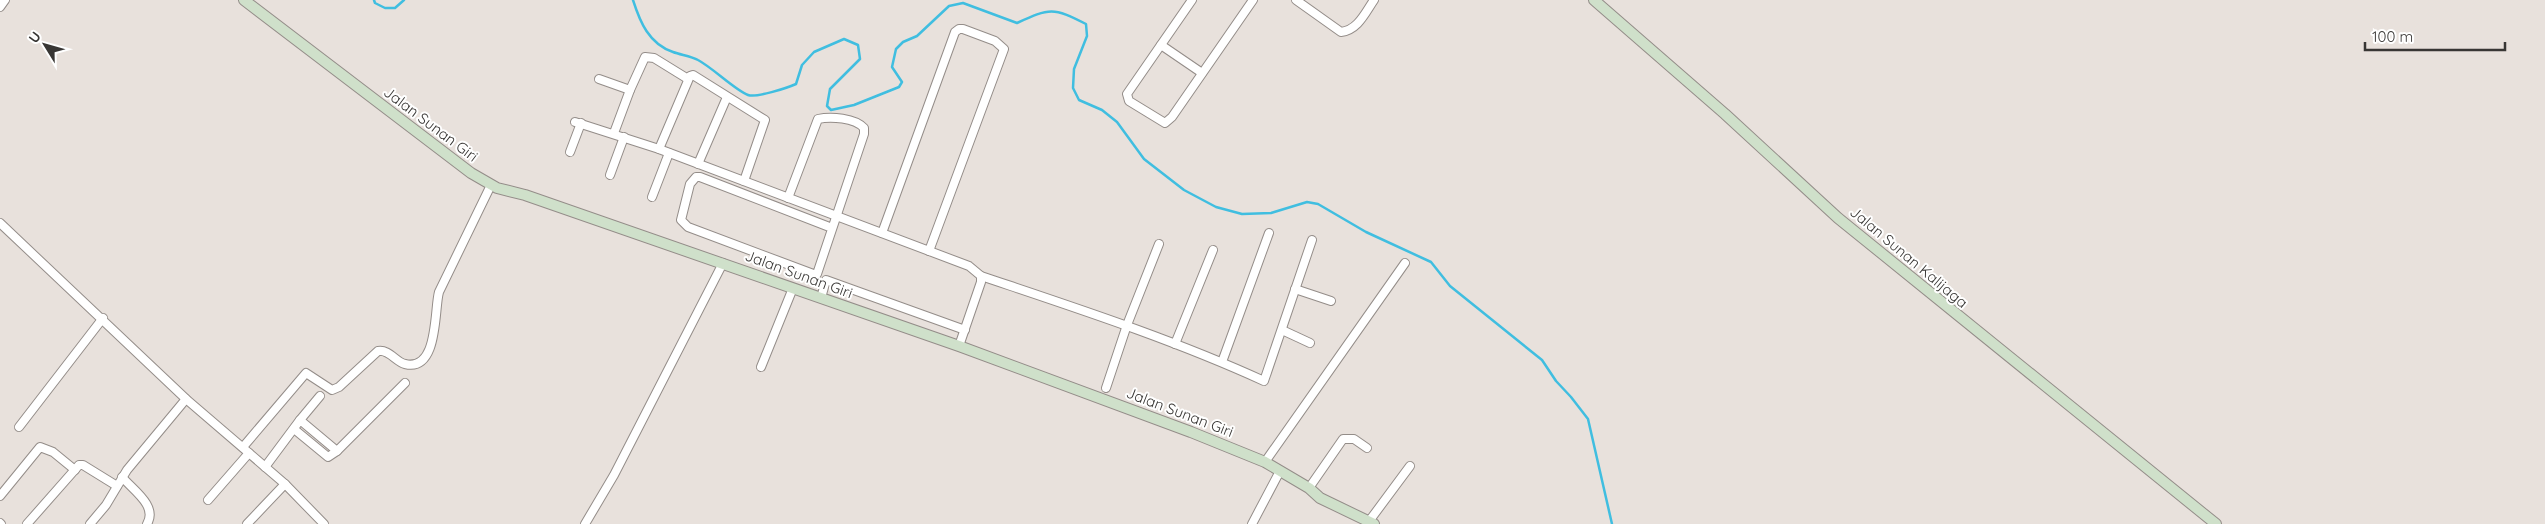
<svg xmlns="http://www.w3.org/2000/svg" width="2545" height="524" font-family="Quicksand,sans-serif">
<rect width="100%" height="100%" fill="#e8e1dc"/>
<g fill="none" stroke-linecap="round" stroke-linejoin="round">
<g stroke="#40bee0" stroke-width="2.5">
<path d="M374,0L375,3L385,8H395L404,0"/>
<path d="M633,0C640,22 649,44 673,52C681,55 691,56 698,60C713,68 735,90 748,95C756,98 787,88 796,84L802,65L814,52L844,39L858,45L860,59L830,89L827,106L831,110L854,105L899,87L902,82L892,67L896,49L903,42L917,36L949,6L963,3L1017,23C1050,8 1053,7 1086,24L1087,36L1074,69L1073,88L1079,100L1102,110L1117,122L1144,159L1184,190L1216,207L1242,214L1271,213L1307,202L1318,204L1366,232L1431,262L1450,286L1542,360L1556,381L1571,397L1588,419L1612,524"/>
</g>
<g stroke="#948d89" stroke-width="10">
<g id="street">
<path d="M1192,0L1127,94L1129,101L1165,123L1172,117L1253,0"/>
<path d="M1296,0L1341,32C1358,30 1365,13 1374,0"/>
<path d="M0,7L5,0"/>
<path d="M1161,45L1202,73"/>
<path d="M599,79L630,90"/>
<path d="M575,122L659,149L969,266L981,276V282L959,346"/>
<path d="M614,133L630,90L645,57L654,58L688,79"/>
<path d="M659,149L690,76L693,75L765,120L744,181"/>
<path d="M570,152L581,123"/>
<path d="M698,164L727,97"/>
<path d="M610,175L624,137"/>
<path d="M652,197L669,153"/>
<path d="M788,198L818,119C831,116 855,118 864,128V134L817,274L816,275L688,227L681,220L690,184L696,177H700L832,228"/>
<path d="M0,223L186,399L285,484L324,524"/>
<path d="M882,233L955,32L959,29H963L995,41L1004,49L929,251"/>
<path d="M981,276C1076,308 1172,339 1264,381L1312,240"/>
<path d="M1295,289L1331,301"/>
<path d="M821,298L826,280L965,330"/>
<path d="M1282,330L1310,343"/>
<path d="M1175,344L1213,250"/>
<path d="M1222,362L1269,233"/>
<path d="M761,367L793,288"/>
<path d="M1106,388L1127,325L1159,244"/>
<path d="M300,420L320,396"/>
<path d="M19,427L103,318"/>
<path d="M294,429L328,457L337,451"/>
<path d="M243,447L306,373L332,390L339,387L378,351C389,349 396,362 405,364C439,372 434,309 439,292L491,185"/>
<path d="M1265,462L1405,263"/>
<path d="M265,467L300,420L337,451L405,383"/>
<path d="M122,477C133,490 158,506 147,524"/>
<path d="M1309,488L1343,439H1354L1367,448"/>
<path d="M0,496L40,447L53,452L75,470"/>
<path d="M208,500L249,453"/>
<path d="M0,523L1,524"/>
<path d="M27,524L79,465H83L117,486"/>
<path d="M90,524L106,505L127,470L186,399"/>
<path d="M247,524L285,484"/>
<path d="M585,524L614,475L723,263"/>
<path d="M1252,524L1280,471"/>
<path d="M1367,524L1410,466"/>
</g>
</g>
<g stroke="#948d89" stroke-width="12">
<g id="secondary">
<path d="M244,0L471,173L497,188L525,195L959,346L1191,432L1265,462L1309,488L1320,498L1374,524"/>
<path d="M1594,0L1725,114L1838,218L2216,524"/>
</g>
</g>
<use href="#street" stroke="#fff" stroke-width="8"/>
<use href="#secondary" stroke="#cfe0ca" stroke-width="10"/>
</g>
<g text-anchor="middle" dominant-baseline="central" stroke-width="4" stroke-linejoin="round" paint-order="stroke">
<g font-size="15" fill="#383634" stroke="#fff">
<text transform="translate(431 124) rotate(37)">Jalan Sunan Giri</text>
<text transform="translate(1909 257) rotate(40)">Jalan Sunan Kalijaga</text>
<text transform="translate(799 274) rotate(20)">Jalan Sunan Giri</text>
<text transform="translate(1180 412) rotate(21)">Jalan Sunan Giri</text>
</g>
</g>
<g transform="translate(45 45) rotate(307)" stroke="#ffffff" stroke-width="4" paint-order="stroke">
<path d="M0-4L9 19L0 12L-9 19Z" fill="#383634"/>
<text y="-8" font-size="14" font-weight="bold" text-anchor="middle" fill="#383634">U</text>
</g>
<path d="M2365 42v8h140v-8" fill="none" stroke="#383634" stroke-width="2.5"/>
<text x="2372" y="42" font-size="15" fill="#383634" stroke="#ffffff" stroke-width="4" paint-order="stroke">100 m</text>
</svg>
